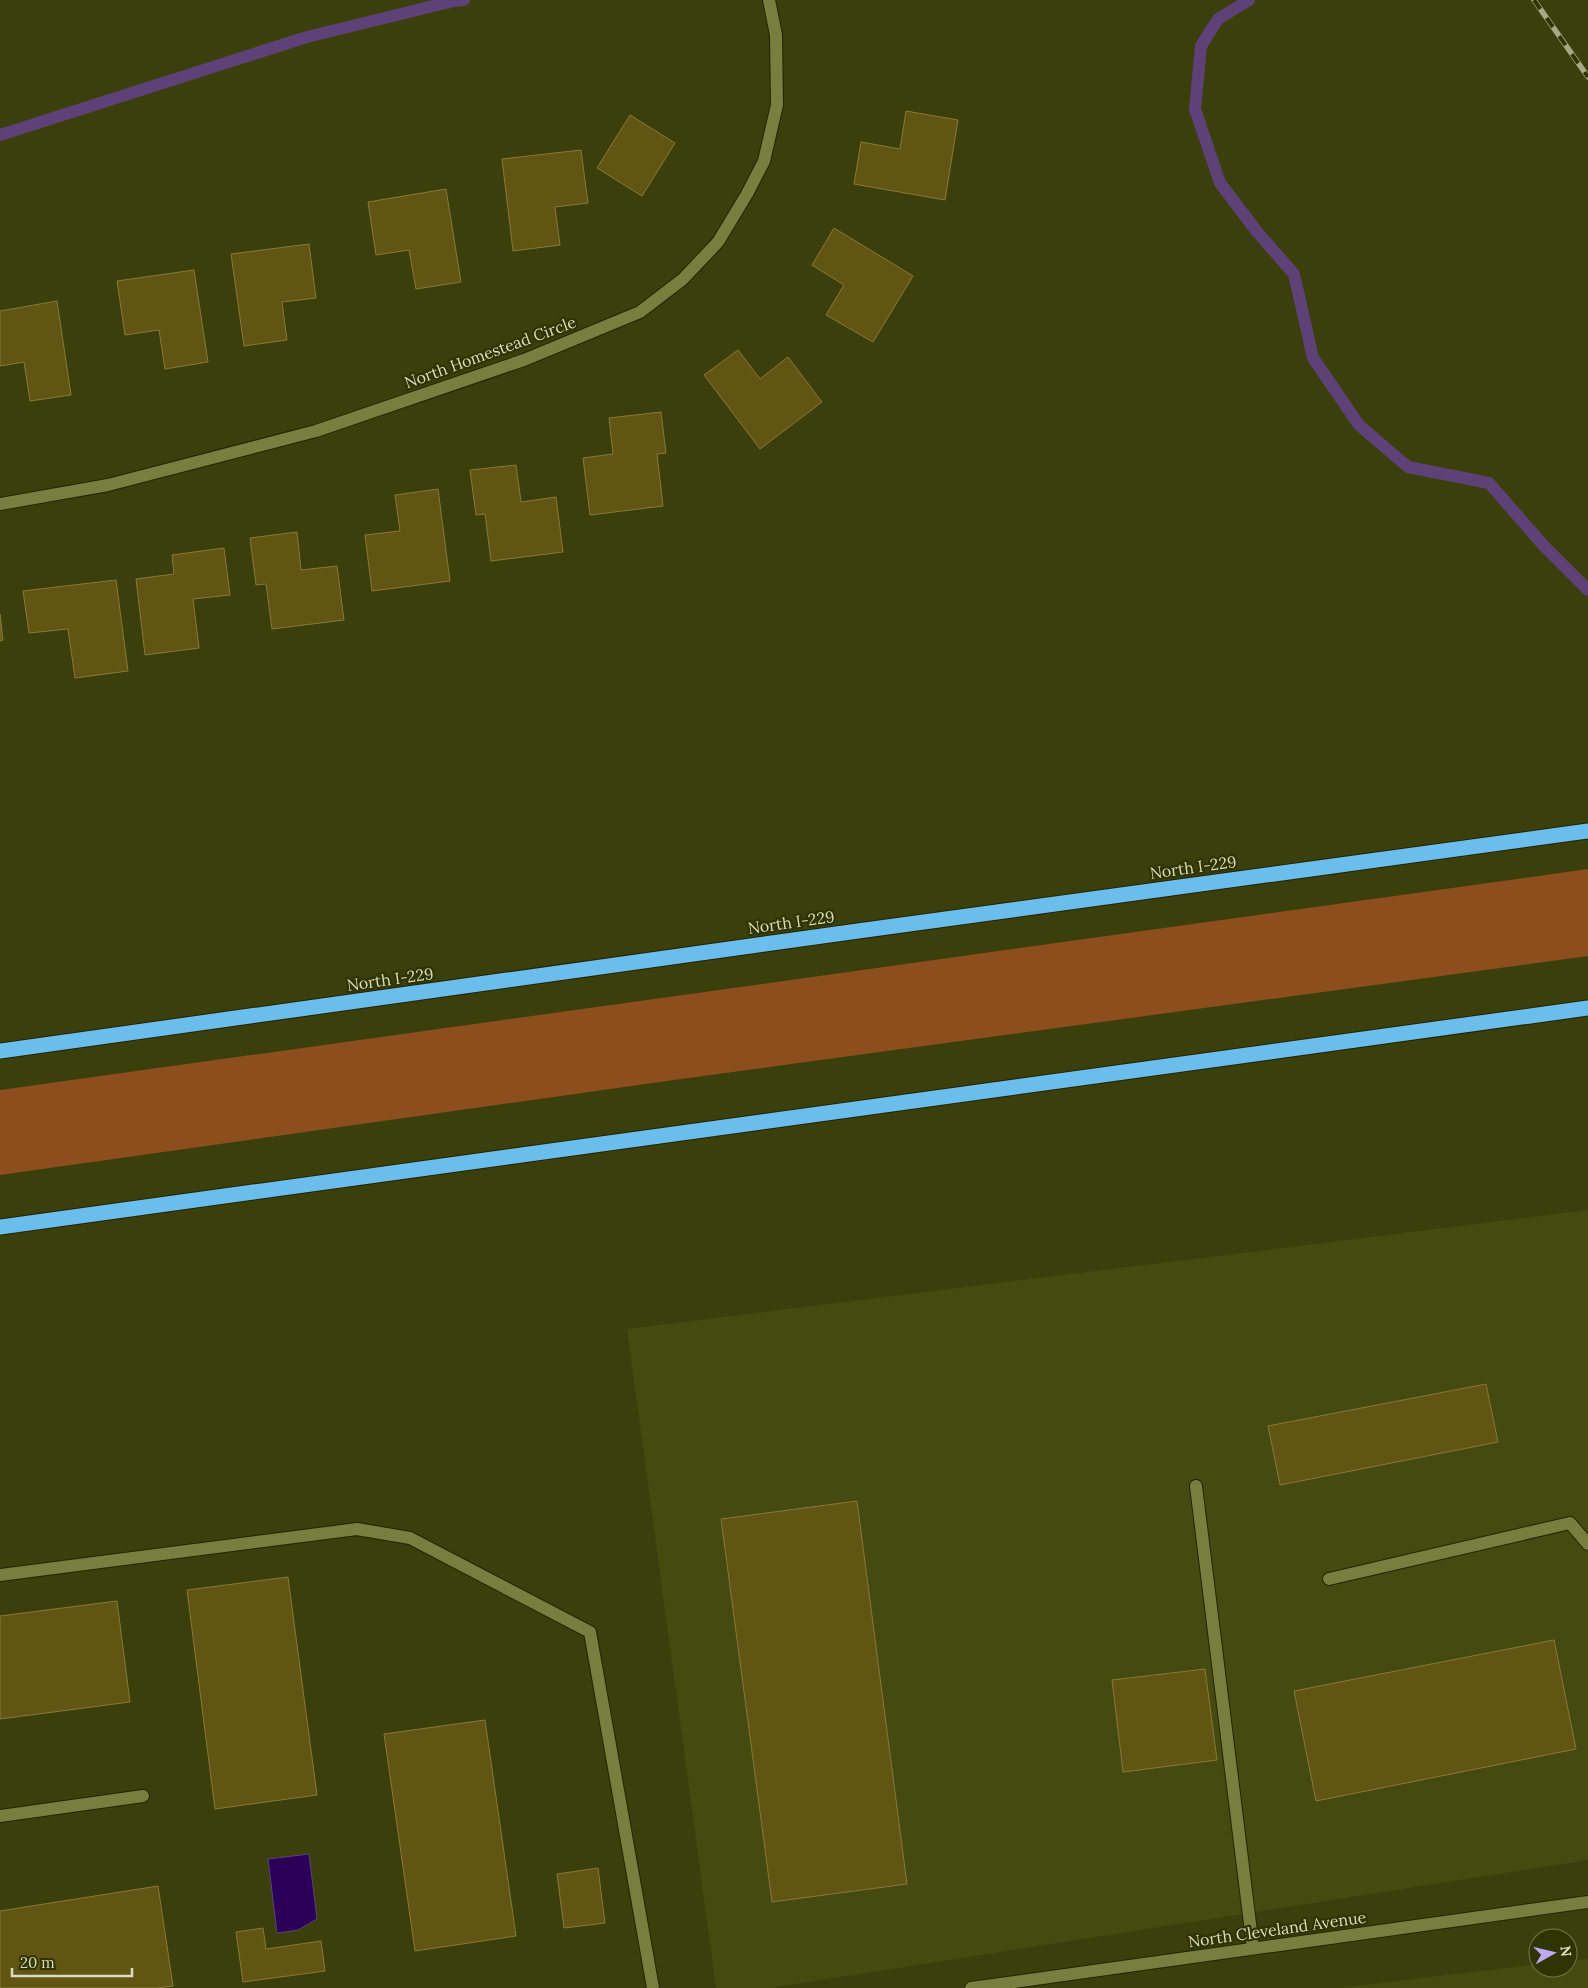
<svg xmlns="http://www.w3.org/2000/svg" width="1588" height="1988" font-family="Lora,serif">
<rect width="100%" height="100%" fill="#3a3f0c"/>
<g fill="#444a10">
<path d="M1588,1210V1860L770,1988H716L627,1329Z"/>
<path d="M1588,1959V1988H1339L1538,1964V1968H1568V1961Z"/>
</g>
<path fill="#8b4e1c" d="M1588,869V956L674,1080L0,1175V1090Z"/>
<path fill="#2a0059" stroke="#5e4277" d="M309,1854L317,1919L298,1930L277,1933L268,1859Z"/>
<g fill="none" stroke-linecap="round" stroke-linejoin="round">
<g stroke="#5e4277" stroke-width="12">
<path d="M1249,0L1218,19L1201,46L1195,109L1220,183L1258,233L1294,274L1313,358L1359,425L1408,467L1489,483L1544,546L1588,590"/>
<path d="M0,135L307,37L454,1L464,0"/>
</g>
</g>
<g fill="#625413" stroke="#8a7937">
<path d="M906,111L958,120L945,200L854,184L861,142L900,149Z"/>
<path d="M630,115L675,143L642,196L597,168Z"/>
<path d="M581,150L588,203L555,207L560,245L513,251L502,159Z"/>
<path d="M446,189L461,282L416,289L409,250L376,255L368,202Z"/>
<path d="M834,228L913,276L873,342L826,315L844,285L812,265Z"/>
<path d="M309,244L316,298L282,302L287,340L244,346L231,254Z"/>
<path d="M194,270L208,362L165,369L159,330L125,335L117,281Z"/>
<path d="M57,301L71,395L30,401L24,362L0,366V311Z"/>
<path d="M738,350L760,379L788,357L822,402L760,449L704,375Z"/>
<path d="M661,412L666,453L657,454L663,506L590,515L583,458L613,454L609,418Z"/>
<path d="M516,465L521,502L556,497L563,552L491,561L485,514L476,515L470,470Z"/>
<path d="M438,489L450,581L372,591L365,535L400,531L395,495Z"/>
<path d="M297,532L301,570L337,566L344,620L272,629L266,584L256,585L250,538Z"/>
<path d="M224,548L230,595L193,599L199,648L145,655L136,579L174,574L172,555Z"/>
<path d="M116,580L128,671L75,678L68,629L29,633L23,591Z"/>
<path d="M0,614L3,640L0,641Z"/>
<path d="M1486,1384L1498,1442L1280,1485L1268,1426Z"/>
<path d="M857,1501L907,1884L772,1902L721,1519Z"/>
<path d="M288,1577L317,1795L215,1809L187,1590Z"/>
<path d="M117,1601L130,1702L0,1719V1616Z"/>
<path d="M1554,1640L1576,1749L1316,1801L1294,1691Z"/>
<path d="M1205,1669L1217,1760L1123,1772L1112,1680Z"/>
<path d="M485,1720L516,1936L415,1951L384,1734Z"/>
<path d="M598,1868L605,1923L564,1928L557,1874Z"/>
<path d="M158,1886L173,1986L158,1988H0V1911Z"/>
<path d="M263,1928L266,1949L321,1941L325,1971L243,1982L236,1932Z"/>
</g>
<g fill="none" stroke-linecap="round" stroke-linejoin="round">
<g stroke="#212503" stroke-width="14">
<g id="minor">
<path d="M0,504L108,485L316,431L524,360L640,312L683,279L718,242L747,194L764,161L777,105L776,35L769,0"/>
<path d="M1196,1486L1253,1948"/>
<path d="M0,1575L357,1529L410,1538L590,1632L653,1988"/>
<path d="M1329,1579L1570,1523L1588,1544"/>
<path d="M0,1816L143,1796"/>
<path d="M971,1988L1588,1902"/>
</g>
</g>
<g stroke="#212503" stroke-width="17">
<g id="highway">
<path d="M0,1051L858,931L1588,831"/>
<path d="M0,1227L1588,1008"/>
</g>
</g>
<use href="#minor" stroke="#777f3f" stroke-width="12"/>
<use href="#highway" stroke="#6bbdec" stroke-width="15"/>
<g stroke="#a5aa84" stroke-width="5.5">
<path id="rail" d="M1534,0L1588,77"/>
</g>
<use href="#rail" stroke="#2f3400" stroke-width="4" stroke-dasharray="11" stroke-linecap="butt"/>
</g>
<g text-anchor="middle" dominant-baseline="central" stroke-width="4.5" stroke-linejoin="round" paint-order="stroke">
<g font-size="16" fill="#d7ddbc" stroke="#2f3400">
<text transform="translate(490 352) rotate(-20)">North Homestead Circle</text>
<text transform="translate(1193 867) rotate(-8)">North I-229</text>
<text transform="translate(791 922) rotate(-8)">North I-229</text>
<text transform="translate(390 979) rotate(-8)">North I-229</text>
<text transform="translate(1277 1929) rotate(-8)">North Cleveland Avenue</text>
</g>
</g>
<g transform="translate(1553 1953) rotate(82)"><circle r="24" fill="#2f3400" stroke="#72784b"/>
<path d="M0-4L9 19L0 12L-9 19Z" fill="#bda9f5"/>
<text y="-8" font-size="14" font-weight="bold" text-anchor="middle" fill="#d7ddbc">N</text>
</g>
<path d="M12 1968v8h120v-8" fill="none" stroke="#d7ddbc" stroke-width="2.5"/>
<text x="20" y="1968" font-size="15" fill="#d7ddbc" stroke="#2f3400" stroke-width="4" paint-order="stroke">20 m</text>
</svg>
